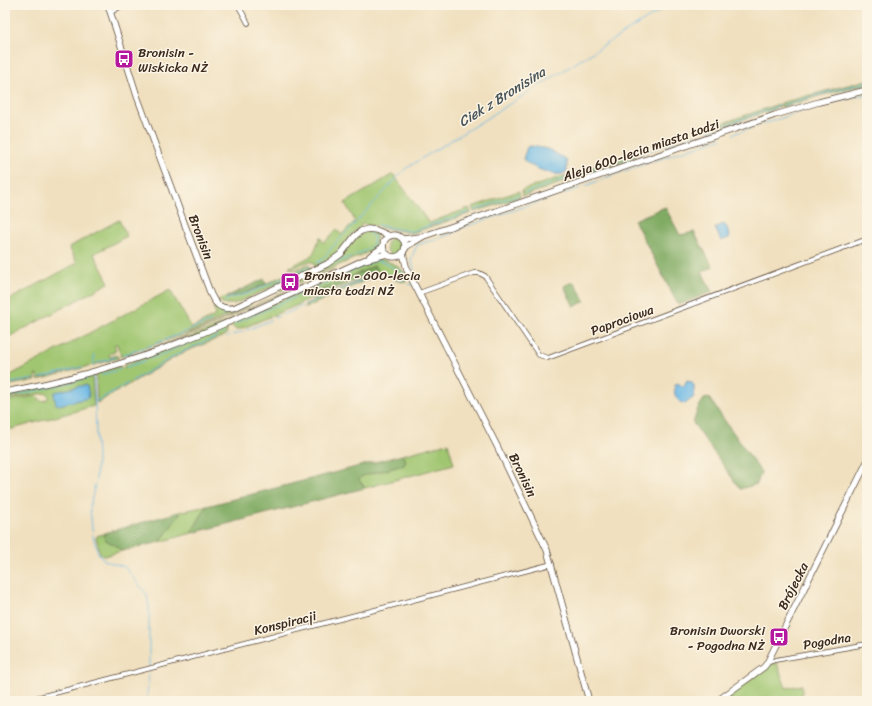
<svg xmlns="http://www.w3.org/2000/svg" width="872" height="706" font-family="Sriracha,sans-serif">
<rect width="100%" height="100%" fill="#fcf5e5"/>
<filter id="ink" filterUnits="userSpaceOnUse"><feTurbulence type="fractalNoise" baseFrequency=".025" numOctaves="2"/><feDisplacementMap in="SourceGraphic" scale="8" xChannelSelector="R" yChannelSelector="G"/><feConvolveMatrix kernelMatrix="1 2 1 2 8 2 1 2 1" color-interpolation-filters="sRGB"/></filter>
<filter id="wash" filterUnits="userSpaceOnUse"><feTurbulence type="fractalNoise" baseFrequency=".012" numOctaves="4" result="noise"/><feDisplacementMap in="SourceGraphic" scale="16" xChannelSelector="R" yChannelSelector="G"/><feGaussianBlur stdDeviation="0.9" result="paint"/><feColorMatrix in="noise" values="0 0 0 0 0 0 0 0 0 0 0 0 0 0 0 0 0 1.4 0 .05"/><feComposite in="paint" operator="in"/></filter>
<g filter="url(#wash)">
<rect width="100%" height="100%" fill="#f0e0bf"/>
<g fill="#a0c671" stroke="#6e7848">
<path d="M867,80V84L822,95L782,107L781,103Z"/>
<path d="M779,104L780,107L724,126L723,123Z"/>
<path d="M634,153L636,157L523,196L522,190Z"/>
<path d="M393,174L429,223L469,208L471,213L412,233L386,228H381L375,226L366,225L364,223L361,224V227C351,232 347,242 339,250C333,258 325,262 316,267L313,262C303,260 296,270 288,268L311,256L314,252L320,237L324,243L337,229L341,235L355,221L345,203Z"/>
<path d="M519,191L520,197L474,212L472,207Z"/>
<path d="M119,220L127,236L94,254L109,283L5,339V302L77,263L69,247Z"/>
<path d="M369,231L377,235L376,246L373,250L280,291L279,290L296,283V281L329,265L361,234Z"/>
<path d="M391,238L394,240L395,238L398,239L402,243V249L397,254L395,253L393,255L390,254L387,250V242Z"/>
<path d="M374,259C386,257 402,268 408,277L407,280C398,286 388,272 377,272L374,266L310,295L311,298L302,302L300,304L243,328L236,330L232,326L226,328L227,333L224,336L184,352L97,403L96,375L92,376L94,406L5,431V401L35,396L39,398L41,401L47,400L49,396L46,393L5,399V395L69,381L120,366L123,369H124V365L300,292L301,294L311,289V288Z"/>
<path d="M306,265H309L312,269L234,304H224L218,300L226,297L227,298L248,292Z"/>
<path d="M335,269L200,331L147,352L122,360L168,343L209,326Z"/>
<path d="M370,276H372L373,277L305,308V304Z"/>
<path d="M170,290L192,328L216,315L213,307L229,311L249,303L252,304L198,329L121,357L117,344L114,345L116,349L115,352L109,354L110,357L117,355L119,358L38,380L37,375H35L36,380L5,386V378Z"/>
<path d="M448,443L454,464L365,488L359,480L362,476L404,465L405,461L402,455Z"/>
<path d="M207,506L192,531V533L160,542L180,514L179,512Z"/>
<path d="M105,533L103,537L114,544L122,551L104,556L100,554L96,538L97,536Z"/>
<path d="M777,663L786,688L802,685V701H721L769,665Z"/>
</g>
<g fill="#80ab63" stroke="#5e6a40">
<path d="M665,207L680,235L694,232L713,267L702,272L712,292L678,305L634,220Z"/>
<path d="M375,266L377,272L370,273L314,298H311L309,295Z"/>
<path d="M264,279L266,284L243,294L226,298V297Z"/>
<path d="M572,282L575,283L585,301L574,307L564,286Z"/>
<path d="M709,398L761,472L757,484L740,489L693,423L698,408L704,399Z"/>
<path d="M402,455L406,461L404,465L362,476L359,480L365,488L192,533V531L207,506Z"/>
<path d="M179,512L180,514L160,542L122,551L114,544L108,542L103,537L105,533Z"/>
</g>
<g fill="#6bb8e5" stroke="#537182">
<path d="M531,146L548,149L566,159L567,165V171C565,172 564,174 561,174C553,176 527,166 523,159L527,147Z"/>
<path d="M723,224L726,226L730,235L729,238L721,241L715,228Z"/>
<path d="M687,381L691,382L694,385V397L685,404C676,402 673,394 675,385L678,383L682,386H684Z"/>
<path d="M85,385L87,386L89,395L88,398L59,405L56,404L54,395L55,392Z"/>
</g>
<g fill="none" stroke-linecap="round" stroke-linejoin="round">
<g stroke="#6bb8e5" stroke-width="1">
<path d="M842,100L867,94"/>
<path d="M783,105L821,94L867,82"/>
<path d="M811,109L838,101"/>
<path d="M725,125L779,106"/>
<path d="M708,131L720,126"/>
<path d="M733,134L806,110"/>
<path d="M682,140L698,134"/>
<path d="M640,154L677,141"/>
<path d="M580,173L634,156"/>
<path d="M585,186L618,173L722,138"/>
<path d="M525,193L575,175"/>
<path d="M475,210L518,195"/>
<path d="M358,220L405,169L669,5"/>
<path d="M377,225L408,231H413L469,212"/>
<path d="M317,263L322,260L335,244L356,222"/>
<path d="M335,263L365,251L373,245L374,237L369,233"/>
<path d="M414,270L411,259L417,245L451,234L464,227L580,188"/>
<path d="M388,274L400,281L405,279"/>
<path d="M376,276H381"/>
<path d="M409,284L412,285"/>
<path d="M225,302L227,299L249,293L310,267"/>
<path d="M305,305L372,276"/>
<path d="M283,315L302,306"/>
<path d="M223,316V313"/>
<path d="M274,318L279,316"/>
<path d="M234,324L375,261C385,260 392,269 401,271L406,279"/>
<path d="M247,330L271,320"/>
<path d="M221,332L224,334"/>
<path d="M233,335L244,331"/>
<path d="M227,337L229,336"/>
<path d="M94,355V365"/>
<path d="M122,355L155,344L211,321"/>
<path d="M97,363L116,357"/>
<path d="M126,367L158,356L215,332"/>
<path d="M101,375L121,369"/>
<path d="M94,376L95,402"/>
<path d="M39,378L82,367"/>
<path d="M132,381L181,352L216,337L221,330"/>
<path d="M5,384L34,379"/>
<path d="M5,397L35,391L88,378"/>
<path d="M96,480L97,460L95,402L128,383"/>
<path d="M90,507L95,484"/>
<path d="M90,510L93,536L98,553L104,560L108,562L125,567L147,595L149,607V667"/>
<path d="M147,697L149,671"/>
<path d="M146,701V700"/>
</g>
</g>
</g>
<g filter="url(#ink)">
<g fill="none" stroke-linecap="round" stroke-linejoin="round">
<g stroke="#564536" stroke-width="5.5">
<g id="street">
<path d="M238,5L248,23"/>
<path d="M111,12L123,5"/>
<path d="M419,293L474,273H479L485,276L539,355L548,358L867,239"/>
<path d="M767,663L775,660L867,644"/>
<path d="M24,701L552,564"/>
</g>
</g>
<g stroke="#564536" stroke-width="7">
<g id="secondary">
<path d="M108,5L137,96L211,295C216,306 224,311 236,307L327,264L341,254L355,236L361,231L368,229L376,230L390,236"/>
<circle cx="394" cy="246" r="11"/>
<path d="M403,239L420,237"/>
<path d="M405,249L407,246L424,236L775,115L819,102L867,90"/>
<path d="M403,253L407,270L497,446L547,550L589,701"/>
<path d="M370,256L383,247"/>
<path d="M5,392C58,382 109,369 160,350C229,324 297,291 364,260L387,254"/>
<path d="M717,701L764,667L767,663L867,462"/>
</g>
</g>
<use href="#street" stroke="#fff" stroke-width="4"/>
<use href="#secondary" stroke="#fff" stroke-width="5.5"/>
</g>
</g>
<defs>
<g id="bus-square" transform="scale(1)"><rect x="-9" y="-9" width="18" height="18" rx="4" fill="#b5179e" stroke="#fcf5e5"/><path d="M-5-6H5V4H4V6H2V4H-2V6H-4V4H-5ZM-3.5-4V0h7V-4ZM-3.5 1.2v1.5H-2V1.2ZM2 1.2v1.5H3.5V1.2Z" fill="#fff"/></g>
</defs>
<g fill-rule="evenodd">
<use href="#bus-square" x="124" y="59"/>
<use href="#bus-square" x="290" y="282"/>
<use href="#bus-square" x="779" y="637"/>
</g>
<g text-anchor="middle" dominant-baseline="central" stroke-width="3" stroke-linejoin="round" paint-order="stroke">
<g font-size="13" fill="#3b2a1e" stroke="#fcf5e5" text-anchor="start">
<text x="138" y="52">Bronisin -<tspan x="138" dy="15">Wiskicka NŻ</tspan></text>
<text x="304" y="275">Bronisin - 600-lecia<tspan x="304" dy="15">miasta Łodzi NŻ</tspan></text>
<text x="765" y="630" text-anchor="end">Bronisin Dworski<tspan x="765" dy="15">- Pogodna NŻ</tspan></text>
</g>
<g font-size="13" fill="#3b2a1e" stroke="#fcf5e5">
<text transform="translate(641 150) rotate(-19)">Aleja 600-lecia miasta Łodzi</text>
<text transform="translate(201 237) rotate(69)">Bronisin</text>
<text transform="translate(622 320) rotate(-20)">Paprociowa</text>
<text transform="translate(523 475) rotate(64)">Bronisin</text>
<text transform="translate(793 586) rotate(-63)">Brójecka</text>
<text transform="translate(285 623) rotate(-14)">Konspiracji</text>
<text transform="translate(827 641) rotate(-10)">Pogodna</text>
</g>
<g font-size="14" font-style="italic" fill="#49555a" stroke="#fcf5e5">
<text transform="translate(502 97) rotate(-32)">Ciek z Bronisina</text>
</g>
</g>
<rect width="872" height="706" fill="none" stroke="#fcf5e5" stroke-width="20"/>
</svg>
